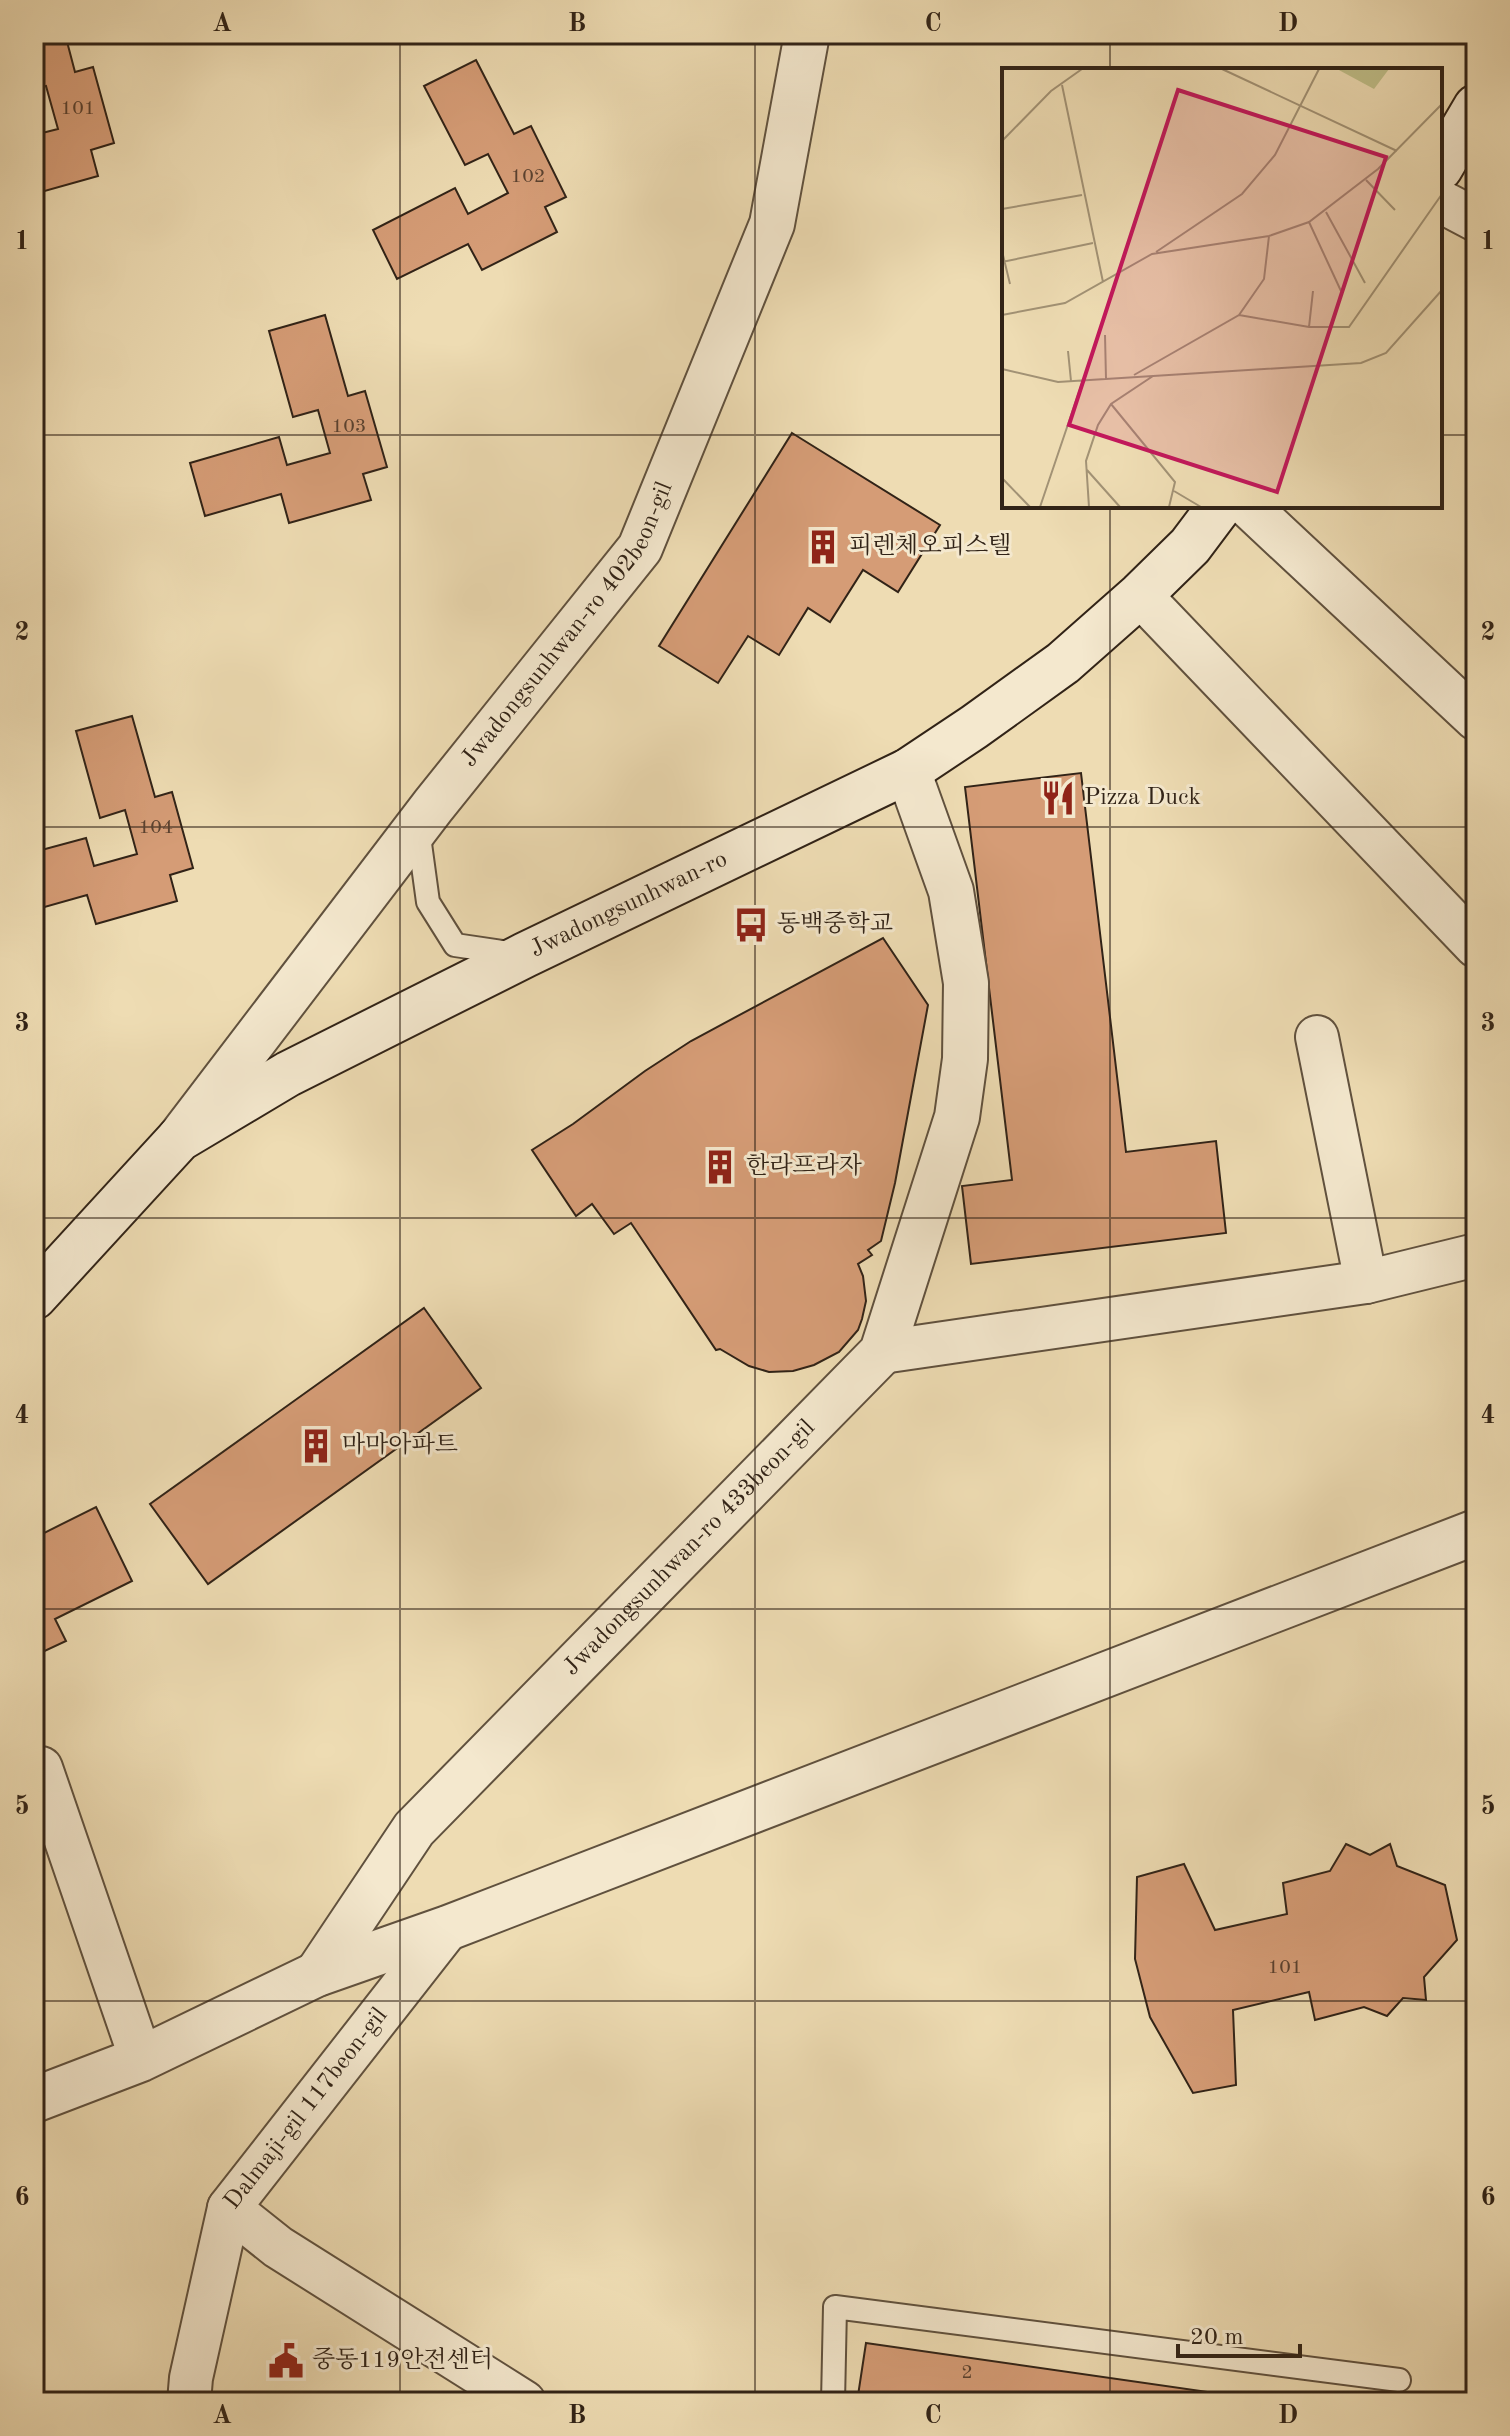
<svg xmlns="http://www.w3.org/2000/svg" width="1510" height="2436" font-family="'Old Standard TT','Noto Serif KR',serif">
<rect width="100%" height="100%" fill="#eedcb3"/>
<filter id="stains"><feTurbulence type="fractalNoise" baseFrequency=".0025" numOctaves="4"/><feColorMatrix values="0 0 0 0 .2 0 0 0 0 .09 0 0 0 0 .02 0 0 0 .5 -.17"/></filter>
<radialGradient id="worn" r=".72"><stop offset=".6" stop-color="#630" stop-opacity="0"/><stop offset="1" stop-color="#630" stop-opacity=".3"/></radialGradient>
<g fill="#d59c76" stroke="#312317" stroke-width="2">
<path d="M34,34H65L75,72L93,67L114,143L91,150L98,176L34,194V135L58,129L46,86L34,89Z"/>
<path d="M476,60L514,134L531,126L566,197L545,207L557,232L482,270L468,244L397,279L373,230L455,188L468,214L508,193L488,154L465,165L424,86Z"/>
<path d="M325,315L348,396L365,391L387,467L363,474L371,500L289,523L281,494L205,516L190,463L279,437L287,465L330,453L318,410L293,417L269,331Z"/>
<path d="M792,433L940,525L898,592L863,570L830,622L808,608L779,655L748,636L718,683L659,646Z"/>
<path d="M132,716L155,797L172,792L193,868L170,875L177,901L96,924L87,895L34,910V852L86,838L94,866L137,854L125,810L100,818L76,731Z"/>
<path d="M1081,773L1126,1152L1216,1141L1226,1233L971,1264L962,1186L1012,1180L965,787Z"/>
<path d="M883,938L928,1005L895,1183L881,1241L868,1250L872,1255L858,1264L863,1276L866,1301L862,1319L858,1330L839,1352L814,1365L793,1371L769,1372L749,1366L720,1349L716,1350L631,1223L614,1234L592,1204L576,1216L532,1150L573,1124L645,1071L691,1041Z"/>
<path d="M424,1308L481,1388L208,1584L150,1504Z"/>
<path d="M96,1507L132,1581L55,1619L66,1641L34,1656V1538Z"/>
<path d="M1346,1844L1370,1855L1390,1844L1397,1866L1445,1885L1457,1940L1424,1977L1426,2000L1403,1998L1387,2016L1364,2007L1315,2020L1309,1992L1233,2010L1236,2085L1193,2093L1150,2017L1135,1959L1137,1877L1184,1864L1215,1930L1287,1914L1283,1883L1330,1871Z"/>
<path d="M866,2343L1277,2402H857Z"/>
</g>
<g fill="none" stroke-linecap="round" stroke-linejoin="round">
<g stroke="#60513e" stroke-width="26">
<g id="service">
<path d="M418,829L428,902L455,945L516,954"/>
<path d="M833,2402L835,2307L1399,2380"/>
</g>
</g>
<g stroke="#60513e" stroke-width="46">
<g id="minor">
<path d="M1440,201L1476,220"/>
<path d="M1248,506L1476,719"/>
<path d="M1140,595L1476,946"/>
<path d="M1317,1037L1366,1282"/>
<path d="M882,1352L1366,1282L1476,1255"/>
<path d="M41,1768L141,2059"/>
<path d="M229,2208L278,2247L524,2402"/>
<path id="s1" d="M189,2402L191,2378L229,2208L448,1928"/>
</g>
</g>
<g stroke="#60513e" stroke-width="48">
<g id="tertiary">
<path id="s2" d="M179,1139L433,806L640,548L772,224L807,34"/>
<path id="s3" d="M317,1974L414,1829L882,1352L957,1117L965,1059L966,983L951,891L908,771"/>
<path d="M34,2100L141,2059L317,1974L448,1928L1476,1532"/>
</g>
</g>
<g stroke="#312317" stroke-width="48">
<g id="secondary">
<path d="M1440,168L1476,107"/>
<path id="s4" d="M34,1297L179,1139L288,1074L525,955L908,771L974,727L1063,663L1140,595L1190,546L1220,506"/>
</g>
</g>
<use href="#service" stroke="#f4e8ce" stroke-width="22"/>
<use href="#minor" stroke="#f4e8ce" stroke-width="42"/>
<use href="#tertiary" stroke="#f4e8ce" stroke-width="44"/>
<use href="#secondary" stroke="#f4e8ce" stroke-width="44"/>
</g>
<path fill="none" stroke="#312317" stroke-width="2" stroke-opacity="0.55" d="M400,34V2402M755,34V2402M1110,34V70M34,435H1004M1440,435H1476M1110,506V2402M34,827H1476M34,1218H1476M34,1609H1476M34,2001H1476"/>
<defs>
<g id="building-bare" transform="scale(2.76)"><path d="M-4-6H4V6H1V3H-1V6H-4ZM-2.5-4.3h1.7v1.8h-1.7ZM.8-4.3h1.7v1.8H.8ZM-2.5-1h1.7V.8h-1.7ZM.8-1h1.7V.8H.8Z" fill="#8f2418" stroke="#f4e8ce" stroke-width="2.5" paint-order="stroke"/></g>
<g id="restaurant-bare" transform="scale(2.76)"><path d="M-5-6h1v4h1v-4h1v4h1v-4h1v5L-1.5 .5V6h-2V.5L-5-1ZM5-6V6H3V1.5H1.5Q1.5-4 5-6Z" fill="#8f2418" stroke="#f4e8ce" stroke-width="2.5" paint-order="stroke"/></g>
<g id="bus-bare" transform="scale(2.76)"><path d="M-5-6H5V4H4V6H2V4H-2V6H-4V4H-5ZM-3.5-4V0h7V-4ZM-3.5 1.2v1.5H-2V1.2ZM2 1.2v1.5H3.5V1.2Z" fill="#8f2418" stroke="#f4e8ce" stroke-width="2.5" paint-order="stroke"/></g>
<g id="civic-bare" transform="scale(2.76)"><path d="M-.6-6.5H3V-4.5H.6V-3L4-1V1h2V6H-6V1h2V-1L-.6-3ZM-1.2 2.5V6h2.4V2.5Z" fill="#8f2418" stroke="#f4e8ce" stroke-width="2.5" paint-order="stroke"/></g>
</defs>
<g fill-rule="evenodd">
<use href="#building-bare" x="823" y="547"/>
<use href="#restaurant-bare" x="1058" y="798"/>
<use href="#bus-bare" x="751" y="925"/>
<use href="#building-bare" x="720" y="1167"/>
<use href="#building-bare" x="316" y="1446"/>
<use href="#civic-bare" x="286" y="2361"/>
</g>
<g text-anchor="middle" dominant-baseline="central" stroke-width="6" stroke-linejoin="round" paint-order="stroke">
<g font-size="20" fill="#5a412f">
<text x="78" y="109">101</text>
<text x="528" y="177">102</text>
<text x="349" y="427">103</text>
<text x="156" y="828">104</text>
<text x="1285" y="1968">101</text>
<text x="967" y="2373">2</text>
</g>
<g font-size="24" fill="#312317" stroke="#f4e8ce" text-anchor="start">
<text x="849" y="547">피렌체오피스텔</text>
<text x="1084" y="798">Pizza Duck</text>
<text x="777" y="925">동백중학교</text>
<text x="746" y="1167">한라프라자</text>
<text x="342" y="1446">마마아파트</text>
<text x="312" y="2361">중동119안전센터</text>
</g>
<g font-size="24" fill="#312317" stroke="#f4e8ce">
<text stroke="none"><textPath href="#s2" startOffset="646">Jwadongsunhwan-ro 402beon-gil</textPath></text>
<text stroke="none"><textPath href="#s4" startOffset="722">Jwadongsunhwan-ro</textPath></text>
<text stroke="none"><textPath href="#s3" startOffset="568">Jwadongsunhwan-ro 433beon-gil</textPath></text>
<text stroke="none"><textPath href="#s1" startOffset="324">Dalmaji-gil 117beon-gil</textPath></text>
</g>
</g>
<g transform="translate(1002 68)">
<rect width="440" height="440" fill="#eedcb3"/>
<path d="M335,1H387L372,21Z" fill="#bfbe88"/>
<path fill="none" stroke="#a29275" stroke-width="2" d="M220,1L395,83M60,17L101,214M0,73L49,23L80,1M364,112L393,142M0,141L80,127M324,144L363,215M307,154L339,223M0,183L8,216M154,184L240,126L273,87L317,1M0,194L91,175M0,247L63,235L150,186L267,168L307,154L376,101L440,36M237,247L307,259H347L440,126M307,259L311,223M103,267L104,311M66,283L69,313M0,301L56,314L359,295L384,285L440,222M132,307L237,247L262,211L267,168M109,336L173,414L167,439M85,402L118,439M0,410L28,439M172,423L199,439M38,439L81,312M87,439L84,393L96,357L109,336L151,308"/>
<path fill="#c2185b" fill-opacity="0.15" stroke="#c2185b" stroke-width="4" d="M176,22L384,89L275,424L67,357Z"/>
<rect width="440" height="440" fill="none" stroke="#312317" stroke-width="4"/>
</g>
<rect width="1510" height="2436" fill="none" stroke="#eedcb3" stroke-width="88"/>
<path d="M1178 2344v12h122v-12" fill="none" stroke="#312317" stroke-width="4"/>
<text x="1190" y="2344" font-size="24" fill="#312317" stroke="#f4e8ce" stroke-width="6" paint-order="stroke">20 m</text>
<rect x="44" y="44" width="1422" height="2348" fill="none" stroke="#312317" stroke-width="3"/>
<g font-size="26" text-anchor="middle" font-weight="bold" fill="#312317">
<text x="222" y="31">A</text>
<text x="577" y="31">B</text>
<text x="933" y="31">C</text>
<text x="1288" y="31">D</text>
<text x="22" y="249">1</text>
<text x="1488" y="249">1</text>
<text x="22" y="640">2</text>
<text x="1488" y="640">2</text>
<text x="22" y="1031">3</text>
<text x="1488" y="1031">3</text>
<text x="22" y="1423">4</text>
<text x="1488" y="1423">4</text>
<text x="22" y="1814">5</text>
<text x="1488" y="1814">5</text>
<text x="22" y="2205">6</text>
<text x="1488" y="2205">6</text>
<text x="222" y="2423">A</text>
<text x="577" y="2423">B</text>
<text x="933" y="2423">C</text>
<text x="1288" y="2423">D</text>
</g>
<rect width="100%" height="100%" filter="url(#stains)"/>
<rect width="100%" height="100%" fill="url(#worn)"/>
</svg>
